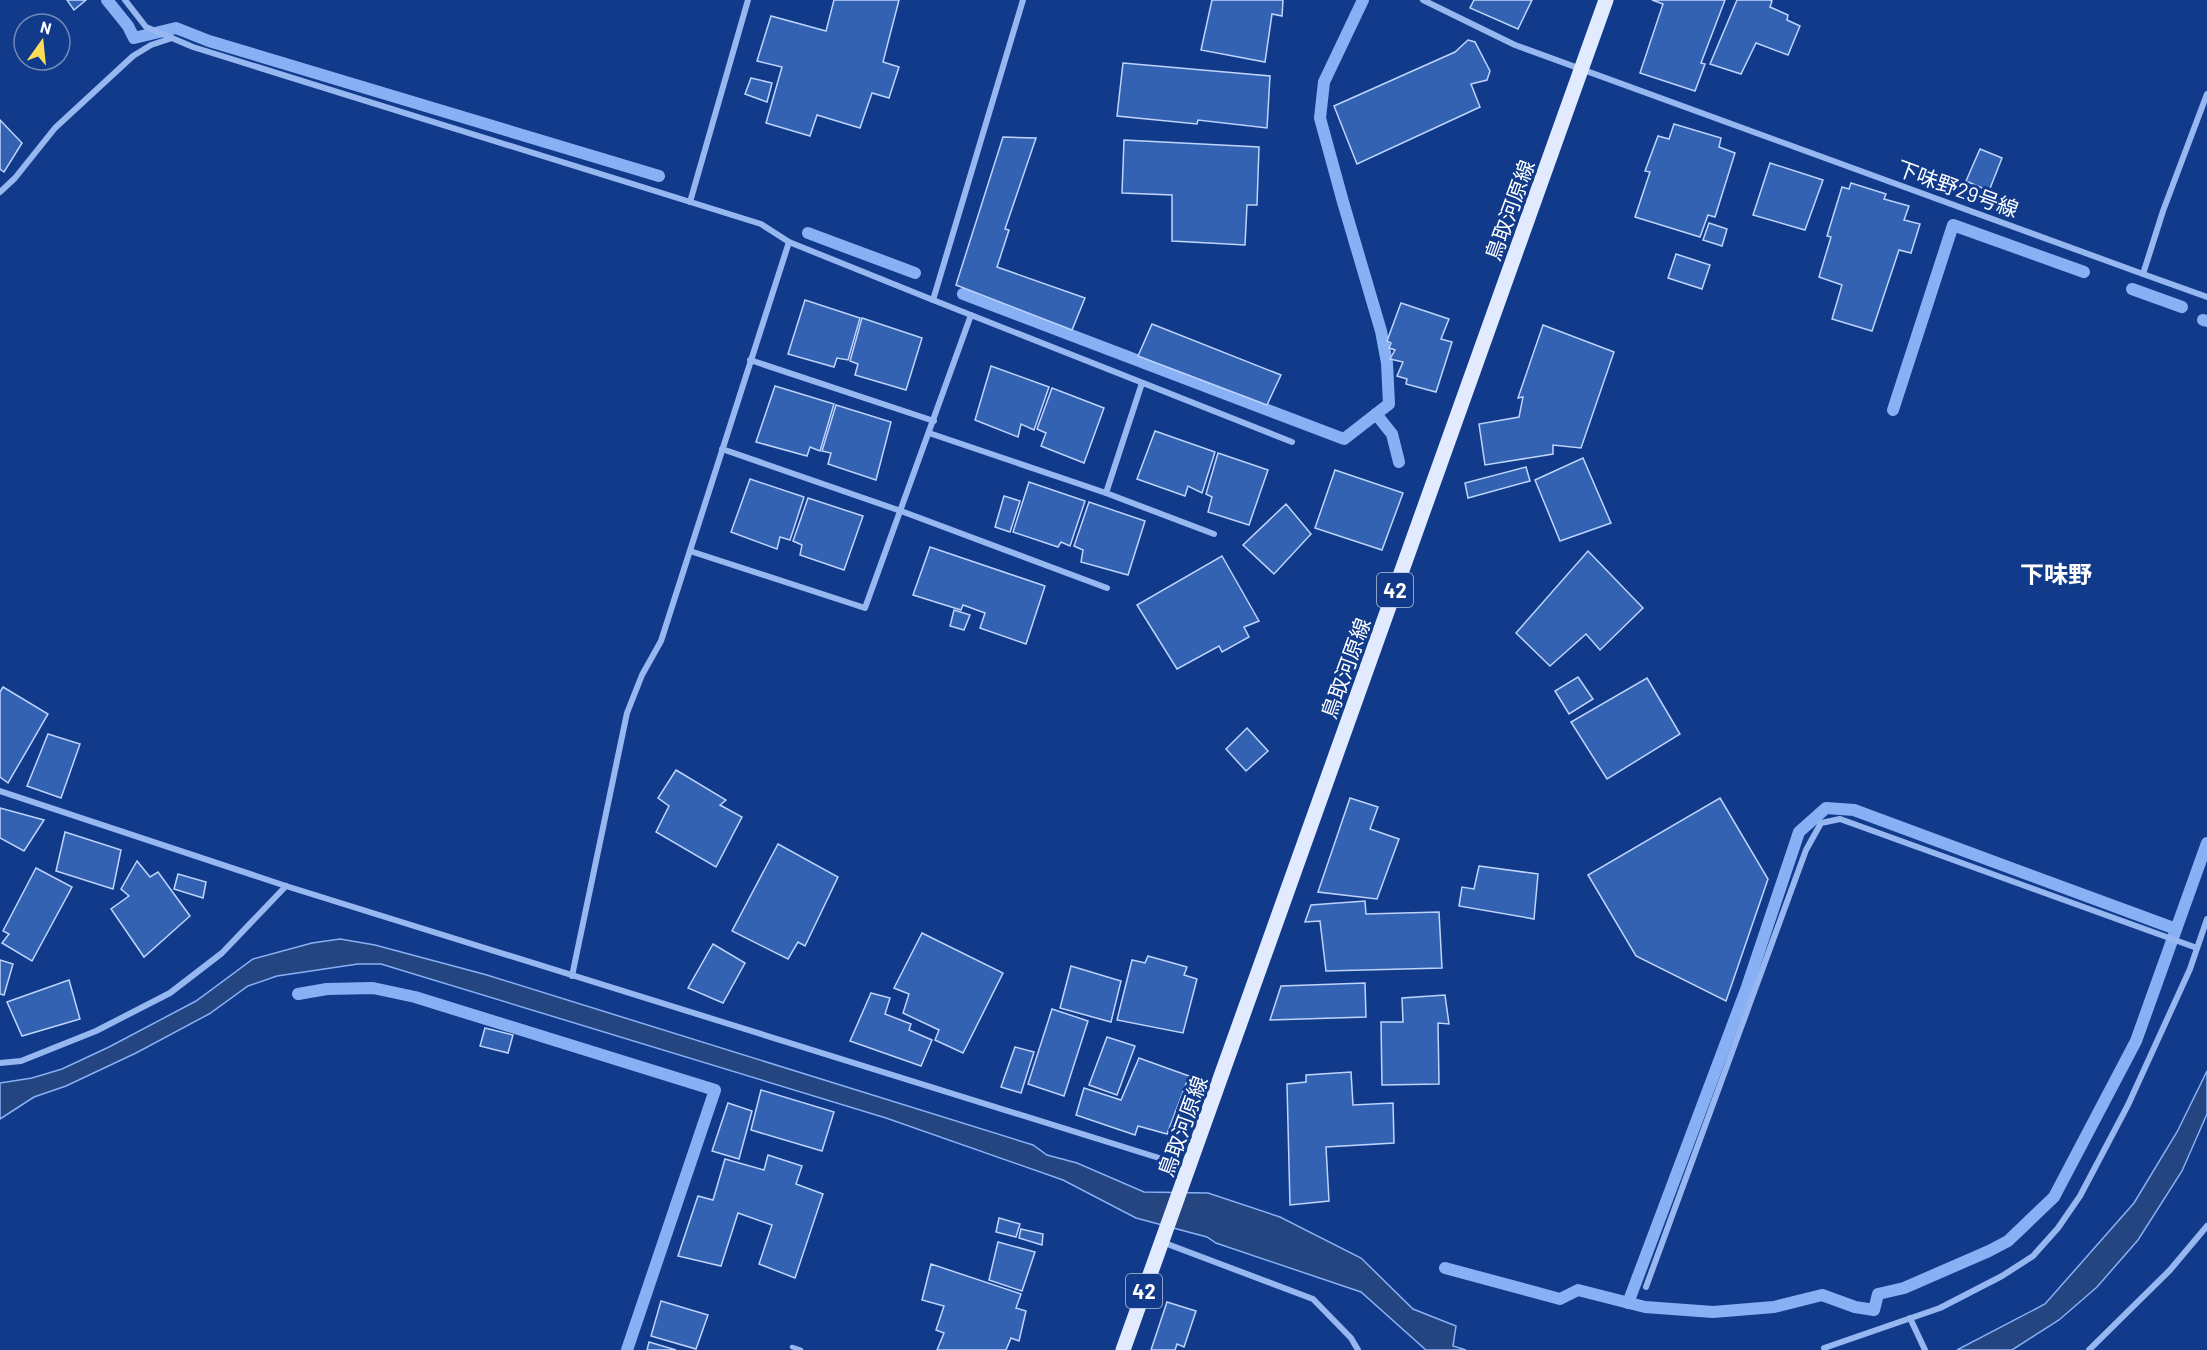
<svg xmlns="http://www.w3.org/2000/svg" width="2207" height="1350" font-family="Barlow,'Noto Sans JP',sans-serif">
<rect width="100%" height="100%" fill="#113b8a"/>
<g fill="#254580" stroke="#88b1f5" stroke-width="1.5">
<path d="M340,939L375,945L487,975L1033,1145L1047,1155L1077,1163L1144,1192L1208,1193L1280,1217L1361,1258L1413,1309L1456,1326L1453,1346L1466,1350H1426L1361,1292L1216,1243L1207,1237L1136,1218L1063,1180L886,1118L381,964H358L277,976L248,986L209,1014L136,1053L66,1086L34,1097L0,1119V1083L32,1078L62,1069L109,1047L196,1001L253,959L312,943Z"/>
<path d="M2207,1071V1114L2182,1171L2138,1240L2097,1287L2059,1320L2012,1350H1957L2045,1304L2134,1203L2177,1132Z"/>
</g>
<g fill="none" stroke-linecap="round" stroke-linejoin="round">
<g stroke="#88b1f5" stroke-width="12">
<path d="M107,0L128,26L134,38L176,28L209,41L659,176"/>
<path d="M808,233L915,273"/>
<path d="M2132,289L2182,307"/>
<path d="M963,294L1344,439L1389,404L1387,363L1381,331L1343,202L1320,118L1324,82L1363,0"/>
<path d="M2203,320L2207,321"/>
<path d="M1893,410L1953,225L2084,272"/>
<path d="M1376,414L1392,434L1399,462"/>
<path d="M298,994L327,989L373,988L415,997L715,1090L627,1350"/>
<path d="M1445,1268L1560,1299L1578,1290L1645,1307L1713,1312L1774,1307L1822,1295L1855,1307L1874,1310L1878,1294L1904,1288L1989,1251L2008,1241L2054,1197L2136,1041L2207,843"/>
<path d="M1628,1303L1747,987L1799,832L1826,808L1854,810L2176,929"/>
</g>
</g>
<g fill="#3462b2" stroke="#bed4fd" stroke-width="1.5">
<path d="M67,0H86L74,10Z"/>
<path d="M834,0H899L883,62L899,67L889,98L872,93L860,128L817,115L810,136L766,123L782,67L757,61L771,16L826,31Z"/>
<path d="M1212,0H1283L1282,16L1272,14L1265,62L1201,50Z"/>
<path d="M1474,0H1532L1518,29L1470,8Z"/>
<path d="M1652,0H1725L1701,63L1705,64L1695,91L1640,73L1663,4Z"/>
<path d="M1737,0H1770L1772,1L1770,7L1788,15L1787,20L1800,26L1788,55L1756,43L1741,74L1710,64Z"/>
<path d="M1468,40L1475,42L1490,71L1487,80L1471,84L1480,107L1357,164L1334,106L1455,52Z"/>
<path d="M1123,63L1270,76L1267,128L1198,120L1197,124L1117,116Z"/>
<path d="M751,78L772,83L767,102L745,94Z"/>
<path d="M0,120L22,143L4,172L0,169Z"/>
<path d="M1674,124L1721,138L1719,147L1735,153L1715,217L1708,215L1700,237L1635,217L1650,172L1645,171L1658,136L1669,139Z"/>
<path d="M1003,137L1036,138L1005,229L1009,230L997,267L1085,298L1072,330L956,285Z"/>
<path d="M1124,140L1259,147L1257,205H1247L1245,245L1172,241V195L1122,193Z"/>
<path d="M1980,149L2002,158L1989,191L1966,181Z"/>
<path d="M1770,163L1823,180L1805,230L1753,215Z"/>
<path d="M1851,183L1886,194L1884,199L1909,206L1904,220L1920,224L1911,253L1899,250L1872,331L1832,319L1842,285L1819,277L1831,237L1827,236L1842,187L1849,189Z"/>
<path d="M1709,223L1727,229L1722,246L1703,240Z"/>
<path d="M1676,254L1710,265L1702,289L1668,278Z"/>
<path d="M805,300L860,318L848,360L837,358L834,367L788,354Z"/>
<path d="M1401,303L1449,319L1441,339L1452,342L1436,392L1406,384L1407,379L1397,376L1403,362L1390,359L1395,350L1389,348L1391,343L1387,341Z"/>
<path d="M862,318L922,338L906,390L855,375L858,364L850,361Z"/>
<path d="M1152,324L1281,375L1267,405L1138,356Z"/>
<path d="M1543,325L1614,352L1581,448L1553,445V454L1485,465L1479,424L1519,417L1523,397L1518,398Z"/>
<path d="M991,366L1049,387L1034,430L1021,424L1018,437L975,420Z"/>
<path d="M775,386L834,404L820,451L810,447L807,456L756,442Z"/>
<path d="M1052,388L1104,408L1084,463L1041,446L1046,433L1037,429Z"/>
<path d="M836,405L891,422L876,480L828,464L831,453L822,451Z"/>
<path d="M1155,431L1215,452L1202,493L1188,486L1185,496L1137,479Z"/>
<path d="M1218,453L1268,470L1249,525L1208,512L1212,497L1206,494Z"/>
<path d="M1583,458L1611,523L1560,541L1535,480Z"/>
<path d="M1526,467L1530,481L1468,498L1465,483Z"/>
<path d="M1335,470L1403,493L1382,550L1315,528Z"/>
<path d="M750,479L804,497L790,540L780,537L777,549L731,532Z"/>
<path d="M1029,482L1085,501L1070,546L1061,542L1058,547L1013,532Z"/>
<path d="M1004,496L1020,501L1010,532L995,527Z"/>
<path d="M808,498L863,516L844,570L800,555L802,545L793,541Z"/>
<path d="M1089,502L1145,521L1128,575L1081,562L1083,550L1074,546Z"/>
<path d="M1286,504L1311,534L1274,574L1243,545Z"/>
<path d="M930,547L1045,586L1026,644L980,628L985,613L963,605L961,610L913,595Z"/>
<path d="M1588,551L1643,608L1600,650L1586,634L1550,666L1516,633Z"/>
<path d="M1222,556L1259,621L1244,627L1249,637L1222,652L1219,646L1177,669L1137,605Z"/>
<path d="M954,610L970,615L964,630L950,626Z"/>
<path d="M1578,677L1593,699L1569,714L1555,691Z"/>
<path d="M1647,678L1680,734L1607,779L1571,722Z"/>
<path d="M3,687L48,714L8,783L0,777V692Z"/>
<path d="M1247,728L1268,751L1246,771L1226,749Z"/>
<path d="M48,734L80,744L61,798L27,786Z"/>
<path d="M676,770L726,800L720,805L742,817L716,867L656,832L669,806L658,798Z"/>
<path d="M1350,798L1378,807L1370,829L1399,839L1377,899L1318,892Z"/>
<path d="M1720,798L1768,879L1726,1001L1636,956L1588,875Z"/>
<path d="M0,808L44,820L24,851L0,838Z"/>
<path d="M65,832L121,850L113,889L56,871Z"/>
<path d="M778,844L838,877L805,946L798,942L788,959L732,931Z"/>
<path d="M137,861L150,877L158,872L190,916L144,957L111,909L129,896L121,889Z"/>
<path d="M1479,866L1538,874L1534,919L1459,906L1462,887L1474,889Z"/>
<path d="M36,868L72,887L32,961L2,943L9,934L3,931Z"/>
<path d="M178,874L206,882L203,898L174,889Z"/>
<path d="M1365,901L1366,914L1439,912L1442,968L1326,971L1320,921L1305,922L1311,905Z"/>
<path d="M922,933L1003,973L963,1053L935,1040L939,1030L903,1013L909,994L894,988Z"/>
<path d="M713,944L745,963L723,1003L688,988Z"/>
<path d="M1148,956L1187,967L1184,975L1197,979L1183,1033L1117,1020L1132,960L1145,963Z"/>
<path d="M0,960L13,964L4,995L0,994Z"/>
<path d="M1071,966L1121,981L1111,1022L1060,1008Z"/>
<path d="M69,980L80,1019L22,1036L7,1002Z"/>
<path d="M1365,983L1366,1017L1270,1020L1281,986Z"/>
<path d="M871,993L890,998L885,1014L911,1024L909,1030L932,1040L921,1066L850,1041Z"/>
<path d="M1445,995L1449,1024L1438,1023L1439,1084L1382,1085L1381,1022H1403L1402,998Z"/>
<path d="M1052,1009L1088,1021L1064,1096L1028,1084Z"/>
<path d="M485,1028L513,1035L508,1053L480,1046Z"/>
<path d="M1107,1037L1135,1046L1117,1095L1089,1085Z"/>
<path d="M1015,1047L1034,1052L1021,1093L1001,1087Z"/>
<path d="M1139,1058L1189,1076L1167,1134L1138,1126L1135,1135L1076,1115L1084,1088L1121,1100Z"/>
<path d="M1351,1072L1353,1105L1393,1103L1394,1143L1326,1147L1329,1201L1290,1205L1287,1084L1306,1082V1075Z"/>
<path d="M761,1090L834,1112L822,1151L751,1130Z"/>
<path d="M728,1103L752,1111L739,1159L712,1151Z"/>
<path d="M768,1155L802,1166L796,1184L823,1194L795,1278L759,1264L772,1225L738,1213L721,1266L678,1256L698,1196L713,1200L725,1159L764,1170Z"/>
<path d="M999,1218L1020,1224L1016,1237L996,1232Z"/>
<path d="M1021,1229L1043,1234L1042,1245L1019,1238Z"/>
<path d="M998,1242L1035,1252L1022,1291L989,1280Z"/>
<path d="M931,1264L1021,1294L1016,1308L1026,1311L1019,1341L1011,1338L1006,1350H937L944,1333L936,1330L944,1306L922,1300Z"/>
<path d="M661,1301L708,1315L696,1349L651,1336Z"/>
<path d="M1167,1302L1196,1311L1184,1347L1177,1344L1175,1350H1151Z"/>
<path d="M649,1342L676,1350H647Z"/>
</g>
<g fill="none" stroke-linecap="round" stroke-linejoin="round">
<path stroke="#97b7f1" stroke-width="4.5" d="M792,1347L801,1350"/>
<g stroke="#97b7f1" stroke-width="6">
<path d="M125,0L146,27L193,47L761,224L789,242L933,300"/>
<path d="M1023,0L933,300L1292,442"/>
<path d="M1423,0L1515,45L2143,274L2163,211L2207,94"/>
<path d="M0,192L15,178L55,128L133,56L151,45L172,38"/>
<path d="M690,202L748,0"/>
<path d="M2143,274L2207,297"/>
<path d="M750,360L934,421"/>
<path d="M929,433L1106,493L1214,534"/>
<path d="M722,449L901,511L1107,588"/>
<path d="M1106,493L1142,383"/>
<path d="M690,551L865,608L971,315"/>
<path d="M0,791L286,886L1188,1167"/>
<path d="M572,976L627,713L642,675L661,641L789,242"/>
<path d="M0,1063L21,1061L96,1031L170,993L222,953L286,886"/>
<path d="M1162,1242L1313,1299L1351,1338L1358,1350"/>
<path d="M1646,1287L1806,850L1821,823L1840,819L2197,948"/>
<path d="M1910,1318L1925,1350"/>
<path d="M1824,1348L1940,1308L2002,1276L2033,1256L2058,1228L2080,1196L2128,1105L2190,969L2207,919"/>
<path d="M2089,1350L2170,1270L2207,1226"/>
</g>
<path stroke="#e1eaff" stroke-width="15" d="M1123,1350L1606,0"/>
</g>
<g text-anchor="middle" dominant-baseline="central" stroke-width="6" stroke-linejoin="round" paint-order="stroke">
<g fill="#113b8a" stroke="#b8c4dc" stroke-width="1.5">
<rect x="1377" y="573" width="36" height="34" rx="4.5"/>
<rect x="1126" y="1274" width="36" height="34" rx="4.5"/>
</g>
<g font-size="20" font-weight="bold" fill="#fff">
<text x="1395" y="590">42</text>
<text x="1144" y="1291">42</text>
</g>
<g font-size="21" fill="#fff" stroke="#113b8a">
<text transform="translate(1958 188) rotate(20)">下味野29号線</text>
<text transform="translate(1509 210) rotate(-70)">鳥取河原線</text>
<text transform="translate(1345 668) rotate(-70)">鳥取河原線</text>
<text transform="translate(1182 1126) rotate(-70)">鳥取河原線</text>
</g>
<g font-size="24" font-weight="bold" fill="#fff" stroke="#113b8a">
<text x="2056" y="573">下味野</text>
</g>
</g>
<g transform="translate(42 42) rotate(15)"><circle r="28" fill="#113b8a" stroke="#7089b9" stroke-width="1.5"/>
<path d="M0-4.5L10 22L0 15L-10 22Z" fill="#ffde57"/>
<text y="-9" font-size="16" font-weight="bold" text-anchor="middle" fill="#ffffff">N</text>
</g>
</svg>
